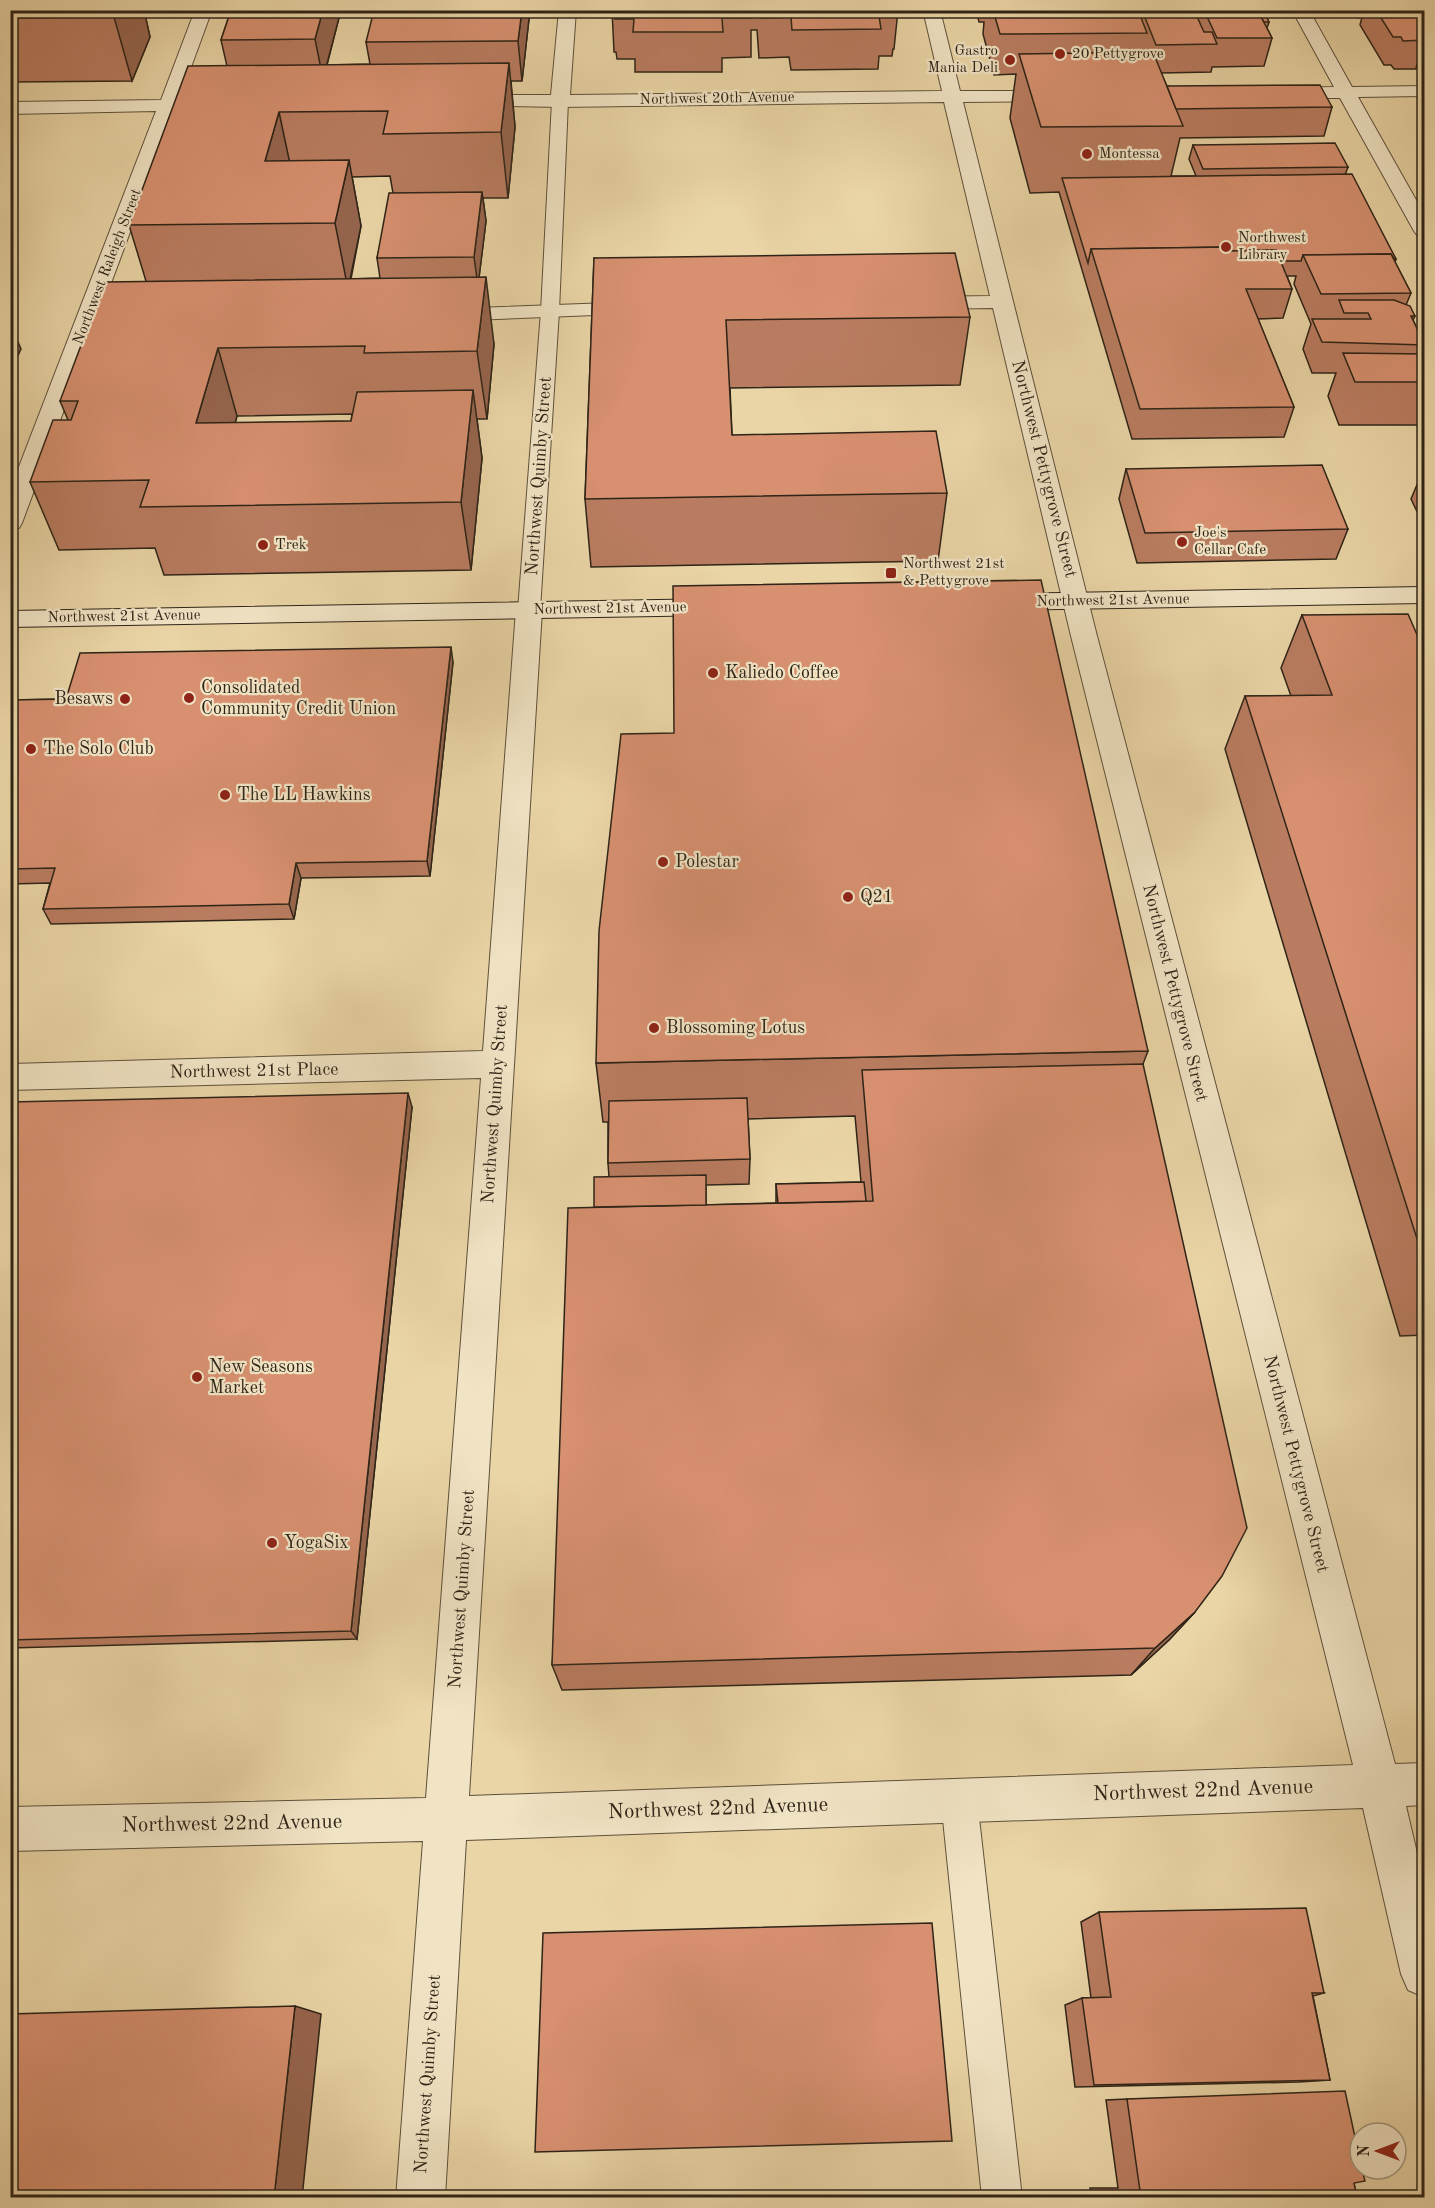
<svg xmlns="http://www.w3.org/2000/svg" width="1435" height="2208" font-family="'Old Standard TT',serif">
<rect width="100%" height="100%" fill="#ead5a6"/>
<filter id="stains"><feTurbulence type="fractalNoise" baseFrequency=".00333" numOctaves="4"/><feColorMatrix values="0 0 0 0 .2 0 0 0 0 .09 0 0 0 0 .02 0 0 0 .5 -.17"/></filter>
<radialGradient id="worn" r=".72"><stop offset=".6" stop-color="#630" stop-opacity="0"/><stop offset="1" stop-color="#630" stop-opacity=".3"/></radialGradient>
<g fill="none" stroke-linecap="round" stroke-linejoin="round">
<g stroke="#5d503b" stroke-width="2">
<g id="lane">
<path d="M560,96L568,101L559,311L540,610L536,615L529,617L522,615L518,610L541,311L552,101Z"/>
<path d="M959,1782L971,1788L977,1800L1022,2198H982L941,1800L947,1788Z"/>
</g>
</g>
<g stroke="#5d503b" stroke-width="2">
<g id="street">
<path d="M195,10H212L179,100L224,101L226,105L224,109L217,111H175L22,523L19,528L10,530V490L156,111L10,114V102L161,100Z"/>
<path d="M559,10H576L570,95L942,91L923,10H940L960,91H1057L1063,92L1066,96L1063,100L1057,101L963,102L1097,636L1395,1764L1424,1763V1805L1406,1806L1424,1883V1997L1408,1990L1401,1974L1363,1808L466,1840L445,2198H396L423,1841L10,1851V1807L426,1798L481,1078L10,1090V1064L483,1051L516,610L520,604L529,602L538,604L542,610L469,1796L1353,1765L1071,636L993,308L922,309L914,308L911,303L914,298L922,297L990,296L944,102L560,107L463,105L460,101L463,97L469,95H551Z"/>
<path d="M1292,10H1309L1352,87L1424,86V96L1358,97L1424,214V237L1417,235L1414,231L1340,98H1279L1273,97L1270,93L1273,89L1279,88L1334,87Z"/>
<path d="M637,302L645,303L648,308L645,313L446,321L438,320L435,315L438,310L446,309Z"/>
</g>
</g>
<g stroke="#2e2417" stroke-width="2">
<g id="secondary">
<path d="M1424,587V603L1000,610L991,608L987,602L991,596L1000,594Z"/>
<path d="M718,599L727,601L731,607L727,613L718,615L10,627V611Z"/>
</g>
</g>
<use href="#lane" fill="#f1e4c5" fill-rule="evenodd"/>
<use href="#street" fill="#f1e4c5" fill-rule="evenodd"/>
<use href="#secondary" fill="#f1e4c5" fill-rule="evenodd"/>
</g>
<g fill="#b97c60" stroke="#2e2417" stroke-width="1.5" fill-rule="evenodd">
<path d="M10,10H144L150,37L132,81L10,82Z"/>
<path d="M231,10H341L327,65L370,64L366,42L530,10L522,81H511L515,127L508,198H483L486,221L479,277L494,344L487,419H477L482,458L471,570L164,575L155,548L59,550L30,482L68,420L60,401L146,281L129,225L227,66L221,40ZM390,176L393,193L377,258L380,278L351,279L361,226L352,177ZM352,414L351,421L235,423L237,416Z"/>
<path d="M612,10H675V16H685V10H825L826,14H828L827,10H898L894,49H893L892,56H879L878,69L791,70L789,57L759,58L757,30H751V57L722,58V72H635V59H617L616,52H614Z"/>
<path d="M976,10H1138L1140,16L1141,10H1263L1269,22L1267,28L1272,38L1264,66L1212,67L1211,72L1161,73L1167,86L1332,107L1324,136L1180,138L1171,176H1196L1189,159L1193,145L1348,167L1345,175L1396,259L1395,262L1411,293L1406,305L1415,316L1413,320L1425,345L1421,353L1425,354V425H1339L1328,396L1336,373H1312L1303,349L1311,324L1294,284L1296,276H1287L1292,289L1283,318L1258,319L1294,407L1284,437L1132,439L1059,192L1030,193L1010,118L1016,74L994,75L983,34L984,22H979Z"/>
<path d="M1352,10H1425V64H1417L1416,69H1394L1391,65H1384L1360,25L1362,17L1357,18Z"/>
<path d="M594,258L970,317L960,385L730,388L732,435L947,493L938,561L591,567L585,499Z"/>
<path d="M1425,466V528L1411,499Z"/>
<path d="M1126,469L1348,529L1336,559L1137,563L1119,499Z"/>
<path d="M1302,615L1425,653V1335L1400,1336L1225,749L1245,696H1291L1281,668Z"/>
<path d="M453,662L430,876L301,878L294,919L51,924L43,909L50,883L10,884V700L66,699Z"/>
<path d="M1148,1051L1143,1064L1195,1612L1169,1640L1131,1675L562,1690L552,1665L594,1207L609,1177L608,1163V1122H603L596,1063ZM855,1116L861,1182L776,1184V1203L706,1205V1185L749,1184L750,1159L748,1119Z"/>
<path d="M10,1102L412,1107L357,1639L10,1648Z"/>
<path d="M1099,1912L1324,1993L1313,1996L1330,2080L1299,2082L1075,2087L1065,2005L1082,1998H1091L1081,1922Z"/>
<path d="M1127,2099L1354,2183L1357,2198H1092L1090,2188H1118L1106,2100Z"/>
</g>
<g fill="#96654e" stroke="#2e2417" stroke-width="1.5">
<path d="M117,10H144L150,37L132,81L114,17Z"/>
<path d="M323,10H341L323,79L315,39Z"/>
<path d="M522,10H530L522,81L518,41Z"/>
<path d="M509,63L515,127L508,198L501,132Z"/>
<path d="M279,112L293,178L265,161Z"/>
<path d="M349,160L361,226L348,289L335,223Z"/>
<path d="M482,192L486,221L478,286L474,257Z"/>
<path d="M486,277L494,344L487,419L477,351Z"/>
<path d="M10,323L21,349L10,373Z"/>
<path d="M218,348L237,416L217,491L196,423Z"/>
<path d="M473,390L482,458L471,570L461,502Z"/>
<path d="M451,647L453,662L430,876L427,861Z"/>
<path d="M296,863L301,878L294,919L289,904Z"/>
<path d="M408,1093L412,1107L357,1639L351,1631Z"/>
<path d="M1195,1612L1169,1640L1131,1675L1155,1648Z"/>
<path d="M295,2006L321,2014L302,2198H274Z"/>
</g>
<g fill="#d79070" stroke="#2e2417" stroke-width="1.5">
<path d="M10,10H117L114,17L10,18Z"/>
<path d="M231,10H323L315,39L221,40Z"/>
<path d="M374,10H522L518,41L366,42Z"/>
<path d="M612,10H661V16H685V10H751V18H722L723,32H633L634,19H615V12H612Z"/>
<path d="M759,10H825L826,14H847L846,10H895V16H879L881,29L792,30L791,17L760,18Z"/>
<path d="M993,10H1138L1147,33L1000,34Z"/>
<path d="M1142,10H1194L1204,32H1212L1217,44L1156,45Z"/>
<path d="M1204,10L1258,11L1272,38H1217Z"/>
<path d="M1227,10H1263L1269,22H1264L1258,11Z"/>
<path d="M1376,10H1425V36H1423L1425,40L1403,41L1401,37H1393Z"/>
<path d="M1153,52L1183,126L1041,127L1019,54Z"/>
<path d="M509,63L501,132L383,134L388,111L279,112L265,161L349,160L335,223L129,225L188,66Z"/>
<path d="M1320,85L1332,107L1176,109L1167,86Z"/>
<path d="M1335,143L1348,167L1203,169L1193,145Z"/>
<path d="M1352,174L1396,259H1394L1391,254L1303,255L1301,261H1280L1276,250L1230,251L1229,247L1091,249L1088,263L1062,178Z"/>
<path d="M482,192L474,257L377,258L389,193Z"/>
<path d="M1229,247L1230,251L1276,250L1292,289H1246L1294,407L1140,409L1091,249Z"/>
<path d="M955,253L970,317L726,320L732,435L936,431L947,493L585,499L594,258Z"/>
<path d="M1391,254L1411,293L1321,294L1303,255Z"/>
<path d="M486,277L477,351L364,353L365,346L218,348L196,423L351,421L357,392L473,390L461,502L140,507L149,480L30,482L53,420H71L78,401H60L105,282Z"/>
<path d="M1339,300H1394L1410,306L1415,316H1411L1425,345L1322,342L1312,319H1371L1368,313H1344Z"/>
<path d="M1343,353L1425,354V382H1355Z"/>
<path d="M1322,465L1348,529L1145,533L1126,469Z"/>
<path d="M1041,580L1148,1051L596,1063L599,931L621,734L674,733L673,586Z"/>
<path d="M1408,614L1425,653V1264L1245,696L1332,695L1302,615Z"/>
<path d="M451,647L427,861L296,863L289,904L43,909L55,868L10,869V700L66,699L80,653Z"/>
<path d="M1143,1064L1247,1528L1222,1576L1195,1612L1155,1648L552,1665L568,1208L873,1201L862,1070Z"/>
<path d="M408,1093L351,1631L10,1640V1102Z"/>
<path d="M747,1098L750,1159L608,1163L609,1101Z"/>
<path d="M706,1175V1205L594,1207V1177Z"/>
<path d="M864,1182L866,1201L778,1203L776,1184Z"/>
<path d="M1306,1908L1324,1993H1312L1330,2080L1094,2085L1082,1998L1111,1997L1099,1912Z"/>
<path d="M932,1923L952,2141L535,2152L543,1933Z"/>
<path d="M295,2006L274,2198H10V2014Z"/>
<path d="M1345,2091L1360,2160V2169H1362L1365,2181L1354,2183L1357,2198H1112L1111,2191H1140L1127,2099Z"/>
</g>
<g fill="#8f2418" stroke="#f1e4c5" stroke-width="2">
<circle cx="1060" cy="54" r="6"/>
<circle cx="1010" cy="60" r="6"/>
<circle cx="1087" cy="154" r="6"/>
<circle cx="1226" cy="247" r="6"/>
<circle cx="1182" cy="542" r="6"/>
<circle cx="263" cy="545" r="6"/>
<rect x="885" y="567" width="12" height="12" rx="3"/>
<circle cx="713" cy="673" r="6"/>
<circle cx="189" cy="698" r="6"/>
<circle cx="125" cy="699" r="6"/>
<circle cx="31" cy="749" r="6"/>
<circle cx="225" cy="795" r="6"/>
<circle cx="663" cy="862" r="6"/>
<circle cx="848" cy="897" r="6"/>
<circle cx="654" cy="1028" r="6"/>
<circle cx="197" cy="1377" r="6"/>
<circle cx="272" cy="1543" r="6"/>
</g>
<g text-anchor="middle" dominant-baseline="central" stroke-width="4.5" stroke-linejoin="round" paint-order="stroke">
<g font-size="15" fill="#2e2417" stroke="#f1e4c5" text-anchor="start">
<text x="998" y="51" text-anchor="end">Gastro<tspan x="998" dy="17">Mania Deli</tspan></text>
<text x="1072" y="54">20 Pettygrove</text>
<text x="1099" y="154">Montessa</text>
<text x="1238" y="238">Northwest<tspan x="1238" dy="17">Library</tspan></text>
<text x="1194" y="533">Joe's<tspan x="1194" dy="17">Cellar Cafe</tspan></text>
<text x="275" y="545">Trek</text>
<text x="903" y="564">Northwest 21st<tspan x="903" dy="17">&amp; Pettygrove</tspan></text>
</g>
<g font-size="15" fill="#2e2417" stroke="#f1e4c5">
<text transform="translate(717 99) rotate(-1)">Northwest 20th Avenue</text>
<text transform="translate(108 267) rotate(-69)">Northwest Raleigh Street</text>
<text transform="translate(1113 601) rotate(-1)">Northwest 21st Avenue</text>
<text transform="translate(610 609) rotate(-1)">Northwest 21st Avenue</text>
<text transform="translate(124 617) rotate(-1)">Northwest 21st Avenue</text>
</g>
<g font-size="18" fill="#2e2417" stroke="#f1e4c5">
<text transform="translate(1044 469) rotate(76)">Northwest Pettygrove Street</text>
<text transform="translate(539 476) rotate(-86)">Northwest Quimby Street</text>
<text transform="translate(1175 993) rotate(76)">Northwest Pettygrove Street</text>
<text transform="translate(254 1071) rotate(-1)">Northwest 21st Place</text>
<text transform="translate(495 1104) rotate(-86)">Northwest Quimby Street</text>
<text transform="translate(1296 1464) rotate(76)">Northwest Pettygrove Street</text>
<text transform="translate(462 1589) rotate(-86)">Northwest Quimby Street</text>
<text transform="translate(428 2074) rotate(-86)">Northwest Quimby Street</text>
</g>
<g font-size="18" fill="#2e2417" stroke="#f1e4c5" text-anchor="start">
<text x="725" y="673">Kaliedo Coffee</text>
<text x="201" y="688">Consolidated<tspan x="201" dy="21">Community Credit Union</tspan></text>
<text x="113" y="699" text-anchor="end">Besaws</text>
<text x="43" y="749">The Solo Club</text>
<text x="237" y="795">The LL Hawkins</text>
<text x="675" y="862">Polestar</text>
<text x="860" y="897">Q21</text>
<text x="666" y="1028">Blossoming Lotus</text>
<text x="209" y="1367">New Seasons<tspan x="209" dy="21">Market</tspan></text>
<text x="284" y="1543">YogaSix</text>
</g>
<g font-size="21" fill="#2e2417" stroke="#f1e4c5">
<text transform="translate(1203 1791) rotate(-2)">Northwest 22nd Avenue</text>
<text transform="translate(718 1809) rotate(-2)">Northwest 22nd Avenue</text>
<text transform="translate(232 1824) rotate(-1)">Northwest 22nd Avenue</text>
</g>
</g>
<rect width="1435" height="2208" fill="none" stroke="#ead5a6" stroke-width="36"/>
<rect x="12" y="12" width="1411" height="2184" fill="none" stroke="#2e2417" stroke-width="3"/>
<rect x="18" y="18" width="1399" height="2172" fill="none" stroke="#2e2417" stroke-width="1.5"/>
<g transform="translate(1378 2151) rotate(270)"><circle r="28" fill="#f1e4c5" stroke="#a3977f" stroke-width="1.5"/>
<path d="M0-4.5L10 22L0 15L-10 22Z" fill="#8f2418"/>
<text y="-9" font-size="16" font-weight="bold" text-anchor="middle" fill="#2e2417">N</text>
</g>
<rect width="100%" height="100%" filter="url(#stains)"/>
<rect width="100%" height="100%" fill="url(#worn)"/>
</svg>
